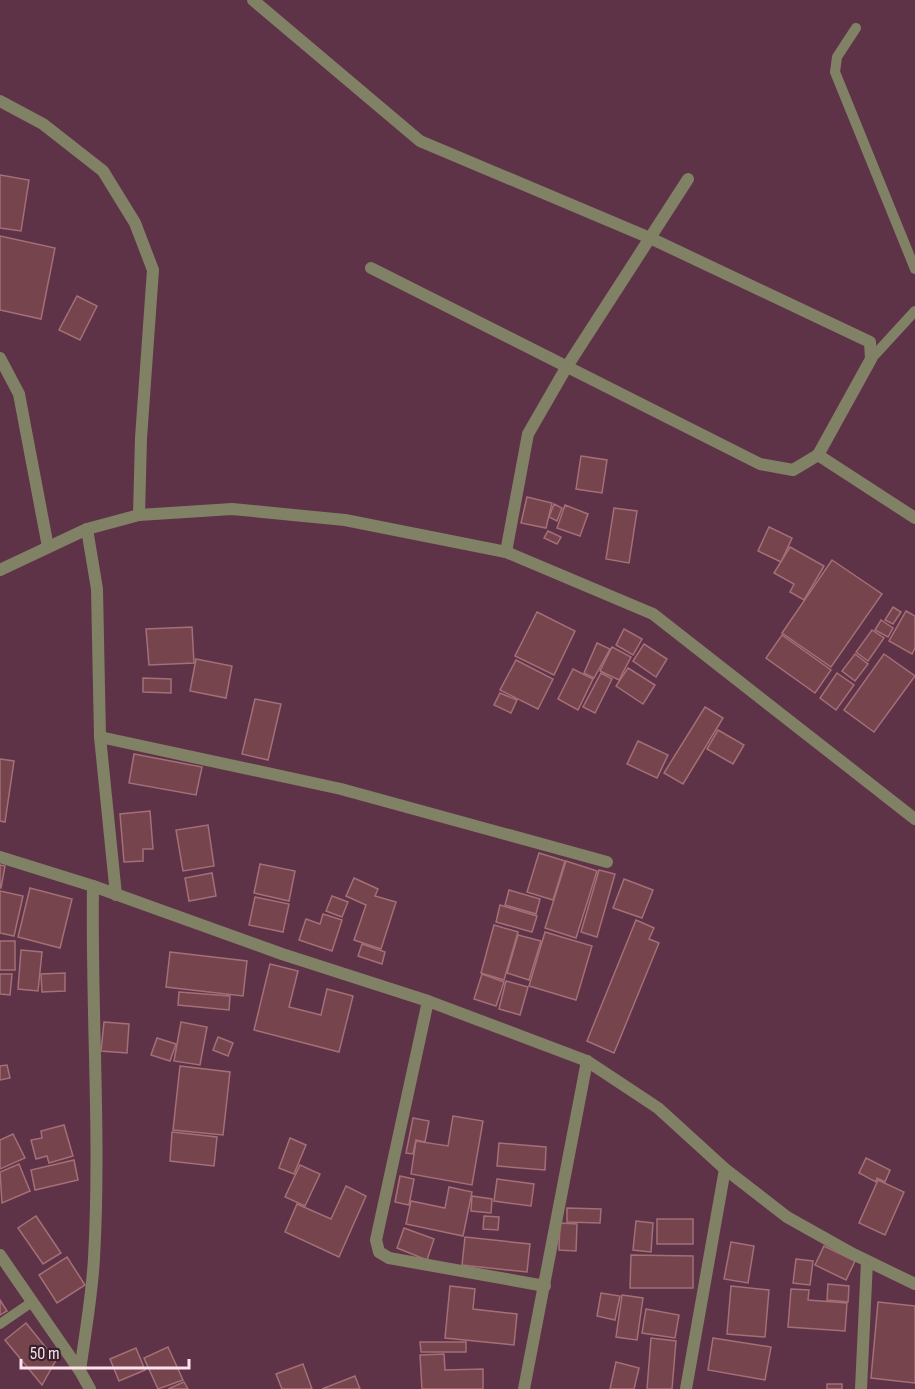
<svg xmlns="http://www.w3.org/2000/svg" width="915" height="1389" font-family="'Sofia Sans Condensed',sans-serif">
<rect width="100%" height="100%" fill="#5e3348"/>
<g fill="#75444c" stroke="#a46f77" stroke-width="1.5">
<path d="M0,175L29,180L21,231L0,228Z"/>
<path d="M0,236L55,248L41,319L0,310Z"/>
<path d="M77,296L97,306L80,340L59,330Z"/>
<path d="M581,456L607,460L602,493L576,489Z"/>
<path d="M527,497L552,503L546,528L521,523Z"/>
<path d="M554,504L562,508L557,521L549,517Z"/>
<path d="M565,505L588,514L580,536L557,528Z"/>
<path d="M614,508L637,511L629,563L606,559Z"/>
<path d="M769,527L792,538L781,562L758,551Z"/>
<path d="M548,531L561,537L557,544L544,538Z"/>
<path d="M790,547L824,566L804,600L790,592L794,584L774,573Z"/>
<path d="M832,560L882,594L831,667L782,633Z"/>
<path d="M893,607L901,612L893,624L885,620Z"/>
<path d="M906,611L915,616V648L912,654L889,641Z"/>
<path d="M537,612L575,631L554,675L515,656Z"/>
<path d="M881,620L893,628L888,637L875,630Z"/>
<path d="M192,627L194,663L149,665L146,629Z"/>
<path d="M624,629L642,639L633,655L616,645Z"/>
<path d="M872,630L884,638L868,661L856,652Z"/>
<path d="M782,635L831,670L815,693L766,658Z"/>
<path d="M597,643L610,649L594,678L584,673Z"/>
<path d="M644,644L667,659L656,677L633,661Z"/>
<path d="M612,647L631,657L619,680L600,671Z"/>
<path d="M855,654L868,664L855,681L842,671Z"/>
<path d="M884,654L915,676L874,732L844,710Z"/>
<path d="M196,659L232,666L226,698L190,691Z"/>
<path d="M516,660L553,679L538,709L500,690Z"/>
<path d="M628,668L655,685L643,704L616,686Z"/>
<path d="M573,669L593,679L578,710L558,699Z"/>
<path d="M601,673L612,679L595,713L583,707Z"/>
<path d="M837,673L854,685L836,710L820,698Z"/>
<path d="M143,678L171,679V693L143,692Z"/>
<path d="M500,693L517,700L511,713L494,705Z"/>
<path d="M255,699L281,704L268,760L242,754Z"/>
<path d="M705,707L723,718L683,784L664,773Z"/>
<path d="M718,730L744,745L733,764L707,749Z"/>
<path d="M638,741L668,755L657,778L627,764Z"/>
<path d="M134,754L202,767L196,795L129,783Z"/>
<path d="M0,759L14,761L5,822L0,821Z"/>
<path d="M150,811L153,849H143V861L124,862L120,814Z"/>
<path d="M208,825L214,866L183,871L176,830Z"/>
<path d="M539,853L565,861L553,900L527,892Z"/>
<path d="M566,861L597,871L576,938L545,928Z"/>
<path d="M260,864L295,871L289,901L254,893Z"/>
<path d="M0,865L5,866L1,888H0Z"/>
<path d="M599,870L615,874L597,937L581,932Z"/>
<path d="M212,873L216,896L189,901L185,878Z"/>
<path d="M354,878L378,889L375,896L396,902L381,949L354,940L366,905L346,896Z"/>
<path d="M624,879L653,890L642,918L613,908Z"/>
<path d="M30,888L72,899L60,948L18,937Z"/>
<path d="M509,890L540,899L536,914L505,905Z"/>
<path d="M0,891L23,896L14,936L0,933Z"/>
<path d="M332,896L348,902L342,917L326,911Z"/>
<path d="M255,897L289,904L283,932L249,925Z"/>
<path d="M500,905L537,916L532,932L496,922Z"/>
<path d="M323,914L342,920L332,951L299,940L306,919L320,924Z"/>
<path d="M636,920L654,928L649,939L659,943L614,1053L587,1041Z"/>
<path d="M494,925L518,932L504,980L481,973Z"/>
<path d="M545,932L592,946L576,1000L529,986Z"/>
<path d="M518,935L541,941L529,980L507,973Z"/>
<rect x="0" y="941" width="15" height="29"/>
<path d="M362,944L385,952L382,964L358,956Z"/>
<path d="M21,950L42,952L38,991L18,989Z"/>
<path d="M170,952L247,961L243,996L166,987Z"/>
<path d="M270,964L298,971L289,1007L321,1015L327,989L353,996L339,1052L254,1030Z"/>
<path d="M65,973V991L42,992L41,974Z"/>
<path d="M0,974H12L10,995L0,994Z"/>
<path d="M482,974L504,982L496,1006L474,999Z"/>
<path d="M506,981L528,987L520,1015L499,1009Z"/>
<path d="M179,992L230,996L229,1010L178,1005Z"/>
<path d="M104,1022L129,1024L127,1053L101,1051Z"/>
<path d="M181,1022L207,1027L200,1065L174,1061Z"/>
<path d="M218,1037L233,1043L228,1056L213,1050Z"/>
<path d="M157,1038L176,1044L170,1061L151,1055Z"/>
<path d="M7,1065L10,1078L0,1080V1066Z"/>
<path d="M180,1066L230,1072L223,1135L173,1130Z"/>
<path d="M453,1116L483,1121L472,1185L411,1174L416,1141L448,1146Z"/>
<path d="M413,1118L429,1121L425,1142L416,1140L413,1154L406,1153Z"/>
<path d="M64,1125L73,1156L49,1163L47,1156L36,1159L31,1140L42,1138L41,1131Z"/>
<path d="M172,1132L217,1137L214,1166L170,1161Z"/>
<path d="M13,1134L25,1158L0,1169V1140Z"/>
<path d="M290,1138L306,1145L294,1174L279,1168Z"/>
<path d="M499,1143L546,1147L545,1170L497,1166Z"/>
<path d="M866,1158L890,1170L885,1182L877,1178L876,1182L859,1173Z"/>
<path d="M74,1160L78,1180L35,1190L31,1170Z"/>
<path d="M19,1164L30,1191L2,1203L0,1172Z"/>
<path d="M300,1165L320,1174L305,1206L285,1197Z"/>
<path d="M400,1176L414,1179L409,1205L395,1202Z"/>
<path d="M497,1179L534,1184L531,1206L494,1201Z"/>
<path d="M878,1180L904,1192L885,1235L859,1223Z"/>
<path d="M346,1186L366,1196L339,1257L285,1232L297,1204L331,1219Z"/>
<path d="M449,1187L472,1192L463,1236L406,1224L411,1201L445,1208Z"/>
<path d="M472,1196L492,1199L491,1213L471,1211Z"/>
<path d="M567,1208L601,1209L600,1223L567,1222Z"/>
<path d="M36,1216L61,1253L43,1264L18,1228Z"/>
<path d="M484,1216L499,1217L498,1230L483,1229Z"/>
<rect x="657" y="1219" width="36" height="25"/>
<path d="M636,1221L653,1223L651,1252L633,1250Z"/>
<path d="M560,1223L577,1224L576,1251L559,1250Z"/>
<path d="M404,1228L434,1239L427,1260L397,1248Z"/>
<path d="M465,1237L530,1244L527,1272L462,1265Z"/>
<path d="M731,1242L754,1246L748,1283L724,1279Z"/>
<path d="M824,1246L855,1261L846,1280L815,1265Z"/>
<path d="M631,1255L693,1256V1288H630Z"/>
<path d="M67,1257L85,1285L57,1303L39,1275Z"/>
<path d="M796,1259L813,1261L810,1285L793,1283Z"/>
<path d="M828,1284L849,1286L848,1302L827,1300Z"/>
<path d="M450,1286L475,1289L473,1309L517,1314L514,1345L445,1338Z"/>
<path d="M731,1286L769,1290L765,1337L727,1334Z"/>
<path d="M791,1289L809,1290L808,1300L847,1303L845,1331L788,1327Z"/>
<path d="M601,1293L620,1296L615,1320L597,1316Z"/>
<path d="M622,1295L643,1298L637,1340L616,1337Z"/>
<path d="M0,1300L7,1311L0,1315Z"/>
<path d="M878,1302L915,1306V1383L871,1378Z"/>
<path d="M646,1309L679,1315L675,1338L642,1333Z"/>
<path d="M26,1323L56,1360L42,1385L5,1340Z"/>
<path d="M651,1338L676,1341L672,1389H647Z"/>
<path d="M713,1338L771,1347L765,1380L708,1370Z"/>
<path d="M420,1342H466V1352H421Z"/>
<path d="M168,1347L183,1380L158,1389L144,1358Z"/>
<path d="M136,1348L145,1370L119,1381L110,1359Z"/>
<path d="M444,1354L445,1370L483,1369V1389H422L420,1355Z"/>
<path d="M616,1362L639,1368L634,1389H610Z"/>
<path d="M303,1364L312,1389H282L276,1374Z"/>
<path d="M355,1376L360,1389H322Z"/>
<path d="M184,1382L188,1389H168Z"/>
<rect x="827" y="1384" width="15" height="5"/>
</g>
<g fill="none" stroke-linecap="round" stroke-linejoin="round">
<g stroke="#818265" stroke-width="10">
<path d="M856,28L837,57L835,72L915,269"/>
<path d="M871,359L915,311"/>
<path d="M0,1324L32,1302"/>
</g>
<g stroke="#818265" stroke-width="12">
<path d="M253,0L420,141L650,238L870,342L871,359L818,455"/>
<path d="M0,101L43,124L103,171L135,223L153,270L141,438L139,515"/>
<path d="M371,268L760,464L793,470L818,455L915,518"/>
<path d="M0,358L19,394L48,547"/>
<path d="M87,529L97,589L100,737L116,895"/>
<path d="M506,552L528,434L566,368L688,179"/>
<path d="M100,737L341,789L607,862"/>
<path d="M0,857L93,886L282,954L428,1001L587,1061L658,1108L725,1169L787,1217L853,1254L915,1284"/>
<path d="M428,1001L376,1240L379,1252L389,1258L545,1286"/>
<path d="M80,1371C85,1334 92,1296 94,1258C101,1134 91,1010 93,886"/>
<path d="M524,1389L587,1061"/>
<path d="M686,1389L725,1169"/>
<path d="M861,1389L867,1261"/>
</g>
<g stroke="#818265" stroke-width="12">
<path d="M0,570L87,529L139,515L232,509L345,520L506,552L653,614L915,819"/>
<path d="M0,1255L80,1371L90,1389"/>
</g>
</g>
<path d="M21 1359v9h168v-9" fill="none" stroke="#fde1ed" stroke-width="3"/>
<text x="30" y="1359" font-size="18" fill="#fde1ed" stroke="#37232c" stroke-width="4.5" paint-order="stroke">50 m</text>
</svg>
